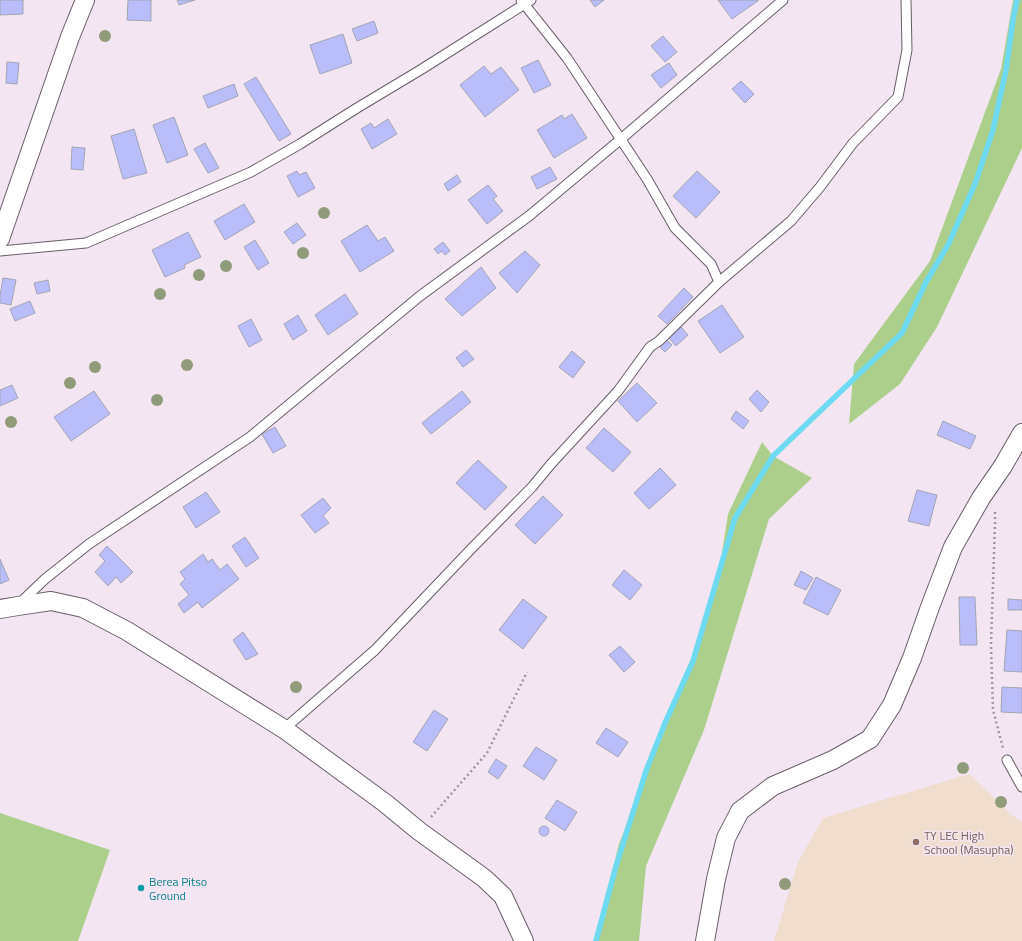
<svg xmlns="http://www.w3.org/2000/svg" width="1022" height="941" font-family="'Titillium Web',sans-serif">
<rect width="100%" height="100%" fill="#f3e6f2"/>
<path fill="#f0ddcd" d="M969,774L1012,815L1022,822V941H774L798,862L823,818Z"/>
<g fill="#acd08c">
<path d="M1013,0H1022V148L937,327L900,384L849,424L854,364L930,261L1001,69Z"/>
<path d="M762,442L773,456L812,478L769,519L704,730L646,866L639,941H595L619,844L690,663L719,572L728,514Z"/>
<path d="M0,813L110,850L78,941H0Z"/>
</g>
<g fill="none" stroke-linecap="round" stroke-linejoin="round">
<path stroke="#6ddaf1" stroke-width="5.5" d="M596,941L616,866L646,771L665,723L693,661L735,518L773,456L902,333L926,282L948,245L975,184L993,130L1006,70L1013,20L1017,0"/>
</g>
<g fill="#b9bdf9" stroke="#a3a5b4">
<path d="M0,0H23V14L0,15Z"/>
<path d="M128,0H151V21L127,20Z"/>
<path d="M177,0H195L179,5Z"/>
<path d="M590,0H604L595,7Z"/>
<path d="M718,0H759L732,19Z"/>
<path d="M374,21L378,33L357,41L352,29Z"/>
<path d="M343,34L352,63L320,74L310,45Z"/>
<path d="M663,36L677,52L665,62L651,46Z"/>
<path d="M538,60L551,85L534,93L521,68Z"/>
<path d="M7,62L19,63L17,84L6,83Z"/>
<path d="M669,63L677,75L661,88L651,75Z"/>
<path d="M484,66L491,74L501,67L519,90L485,117L460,85Z"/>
<path d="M256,77L291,134L279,141L244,84Z"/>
<path d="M741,81L754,94L745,103L732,89Z"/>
<path d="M234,84L238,96L208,108L203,96Z"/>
<path d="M572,114L587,138L554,158L537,130L562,115L564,119Z"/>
<path d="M174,117L188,155L167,163L153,125Z"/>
<path d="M388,119L397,134L372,149L361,129L371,123L374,128Z"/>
<path d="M134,129L147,173L123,179L111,136Z"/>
<path d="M205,143L219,168L208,173L194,149Z"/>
<path d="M72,147L85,148L83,170L71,169Z"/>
<path d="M550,167L557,179L537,189L531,177Z"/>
<path d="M297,171L299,175L306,172L315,188L298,197L287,176Z"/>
<path d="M697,171L720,192L696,218L673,196Z"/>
<path d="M457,175L461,182L448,191L444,184Z"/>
<path d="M488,185L497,196L493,199L503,211L487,224L468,200Z"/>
<path d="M244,204L255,222L225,240L214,221Z"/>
<path d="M297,223L306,235L293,244L284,232Z"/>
<path d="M367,225L378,241L385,237L394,251L360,272L341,241Z"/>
<path d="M188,232L201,257L184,265L185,268L165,277L152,250Z"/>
<path d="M255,240L269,263L258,270L244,247Z"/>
<path d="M443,242L450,251L445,255L442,251L438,254L434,249Z"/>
<path d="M525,251L540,265L517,293L499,273Z"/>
<path d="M481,267L496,288L462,316L445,299Z"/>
<path d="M3,278L16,280L11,305L0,303V296Z"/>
<path d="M48,280L50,291L37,294L34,283Z"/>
<path d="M684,288L693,297L667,324L658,316Z"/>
<path d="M345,294L358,314L328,335L315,315Z"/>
<path d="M30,301L35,313L15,321L10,309Z"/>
<path d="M722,305L744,337L720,353L698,321Z"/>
<path d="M298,315L307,331L293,340L284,324Z"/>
<path d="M251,319L262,340L249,347L238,326Z"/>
<path d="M681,327L688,335L676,346L669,338Z"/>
<path d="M667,340L672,345L665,352L660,347Z"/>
<path d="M466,350L474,359L463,367L456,358Z"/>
<path d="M572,351L585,362L573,378L559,367Z"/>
<path d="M637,383L657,403L637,422L618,401Z"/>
<path d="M12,385L18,398L0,406V390Z"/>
<path d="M757,390L769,402L761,412L749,399Z"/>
<path d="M94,391L110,414L71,441L54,417Z"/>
<path d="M462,391L471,402L431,434L422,423Z"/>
<path d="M736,411L749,421L743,429L731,419Z"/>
<path d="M943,421L976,436L970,449L937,435Z"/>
<path d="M275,427L286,446L273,453L262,434Z"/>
<path d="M604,428L631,452L613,472L586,448Z"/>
<path d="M478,460L507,487L485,510L456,483Z"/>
<path d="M660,468L676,485L649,509L634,493Z"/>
<path d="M917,490L937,495L929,526L908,521Z"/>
<path d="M206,492L220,512L196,528L183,507Z"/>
<path d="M543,496L563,515L535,544L515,525Z"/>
<path d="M323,498L331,508L323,516L329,523L315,533L301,515Z"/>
<path d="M245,537L259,558L246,567L232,546Z"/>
<path d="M107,546L133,572L121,583L116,577L108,586L95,572L105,561L99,555Z"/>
<path d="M203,554L208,562L212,559L220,570L227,564L239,579L202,608L198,602L184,613L178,604L189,595L180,584L185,579L180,572Z"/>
<path d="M0,559L9,580L0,584Z"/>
<path d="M624,570L642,585L630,600L612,585Z"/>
<path d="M801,571L813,578L806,590L794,585Z"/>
<path d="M816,577L841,590L828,615L803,603Z"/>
<path d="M959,597H975L977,645H960Z"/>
<path d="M523,599L547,617L523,649L499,630Z"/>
<path d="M1008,599L1022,600V610H1008Z"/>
<path d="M1007,630L1022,631V672L1004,671Z"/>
<path d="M243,632L258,654L246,660L233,640Z"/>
<path d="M620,646L635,662L624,672L609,655Z"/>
<path d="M1002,687L1022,688V713L1001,712Z"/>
<path d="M434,710L448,719L427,751L413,742Z"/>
<path d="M606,728L628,742L618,757L596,743Z"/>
<path d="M536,747L557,760L544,780L523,766Z"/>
<path d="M496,759L507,766L498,779L488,772Z"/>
<path d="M557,800L577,812L565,831L545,818Z"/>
<circle cx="544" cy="831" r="5"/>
</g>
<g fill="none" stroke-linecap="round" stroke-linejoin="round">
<g stroke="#695e69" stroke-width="11">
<g id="lane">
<path d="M521,0L567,58L647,179L675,228L711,264L719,282"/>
<path d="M0,251L86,243L251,172L300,144L357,108L422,69L531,0"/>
<path d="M20,603L45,579L89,544L250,437L420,296L529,216L621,139L783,0"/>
<path d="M284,729L375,650L472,548L532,487L551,464L618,391L650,347L659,341L719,282L791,221L820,187L853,143L898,97L907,50L906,0"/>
<path d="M1007,760L1022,787"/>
</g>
</g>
<g stroke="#695e69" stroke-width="20">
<g id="street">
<path d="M0,239L70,37L85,0"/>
<path d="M0,609L18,606L51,601L83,608L127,631L284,729L385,803L419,831L484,878L503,896L524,941"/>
<path d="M705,941L716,879L726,838L740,811L773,786L833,760L870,739L892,705L912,658L930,607L953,547L981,498L1003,466L1022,433"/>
</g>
</g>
<g stroke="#9f969f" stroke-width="2.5" stroke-dasharray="2 3" stroke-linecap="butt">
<path d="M995,512V523L991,645L993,710L1003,748"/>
<path d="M431,817L487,753L527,672"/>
</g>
<use href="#lane" stroke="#fff" stroke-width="9"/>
<use href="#street" stroke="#fff" stroke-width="18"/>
</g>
<g fill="#909c79">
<circle cx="105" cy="36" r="6"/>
<circle cx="324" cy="213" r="6"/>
<circle cx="303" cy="253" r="6"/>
<circle cx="226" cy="266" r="6"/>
<circle cx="199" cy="275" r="6"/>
<circle cx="160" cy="294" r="6"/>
<circle cx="187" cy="365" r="6"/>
<circle cx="95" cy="367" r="6"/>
<circle cx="70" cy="383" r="6"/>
<circle cx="157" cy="400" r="6"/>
<circle cx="11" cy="422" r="6"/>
<circle cx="296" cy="687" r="6"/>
<circle cx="963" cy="768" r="6"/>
<circle cx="1001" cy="802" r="6"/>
<circle cx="785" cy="884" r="6"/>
</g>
<circle fill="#8d6e63" stroke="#f3e6f2" stroke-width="1.5" cx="916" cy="842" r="4"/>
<circle fill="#0f9aa8" stroke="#f3e6f2" stroke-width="1.5" cx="141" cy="888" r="4"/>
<g text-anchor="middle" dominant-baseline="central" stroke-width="3" stroke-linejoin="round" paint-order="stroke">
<g font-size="12" fill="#785e54" stroke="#f3e6f2" text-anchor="start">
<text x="924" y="835">TY LEC High<tspan x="924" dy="14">School (Masupha)</tspan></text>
</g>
<g font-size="12" fill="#0d838f" stroke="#f3e6f2" text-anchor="start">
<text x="149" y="881">Berea Pitso<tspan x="149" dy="14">Ground</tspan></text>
</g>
</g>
</svg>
